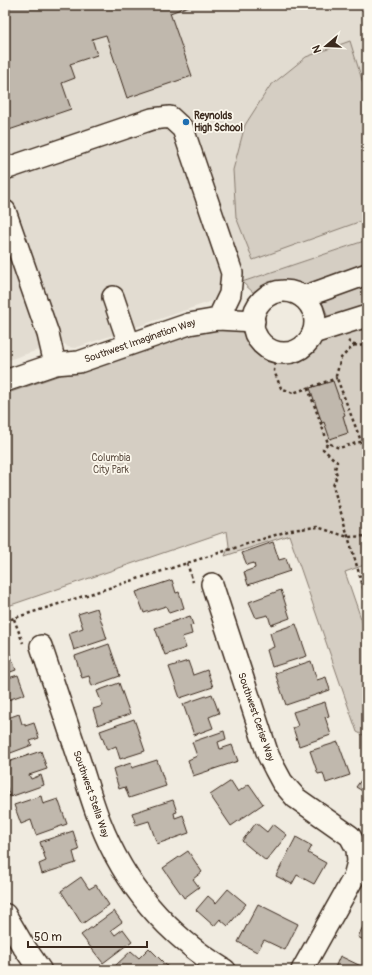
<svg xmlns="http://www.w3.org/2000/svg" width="372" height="975" font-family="Pangolin,sans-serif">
<rect width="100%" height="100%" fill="#f0ebe0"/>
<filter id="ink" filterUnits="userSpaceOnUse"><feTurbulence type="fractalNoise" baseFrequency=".025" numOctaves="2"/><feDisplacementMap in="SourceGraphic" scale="8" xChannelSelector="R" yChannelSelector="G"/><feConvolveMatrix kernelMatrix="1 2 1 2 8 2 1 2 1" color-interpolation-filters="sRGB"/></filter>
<g filter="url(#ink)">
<path fill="#e2dcd1" d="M5,5H367V240L242,282L215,300L75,348L68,347L62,342L5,361Z"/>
<g fill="#d5cec3" stroke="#887c70">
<path d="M350,41L367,96V219L253,260L236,217L233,170L245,125L270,86L306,57Z"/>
<path d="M367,240V564L345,572L367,636V737L357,732L289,535L225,556L229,546L227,531L5,607V394L170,337L215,328L244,330C256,340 256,355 277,361C286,364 298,359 306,354C315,347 326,338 328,326C329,315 323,302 316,295C298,277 275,278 256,295L242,282Z"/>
</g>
<g fill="#c0b8ad" stroke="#3b2a1e">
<path d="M5,5H192L170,13L192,76L127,98L106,35L92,39L97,55L70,64L75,78L62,83L71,109L9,130L5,120Z"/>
<path d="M333,381L345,415L343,416L348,433L330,439L324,422L322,423L310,388Z"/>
<path d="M273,542L279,560L286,558L290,571L248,585L244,572L255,568L254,563L247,565L242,553Z"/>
<path d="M172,580L176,593L179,592L184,608L169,613L166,606L144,613L136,592Z"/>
<path d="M281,590L290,618L271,625L268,615L256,618L249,602Z"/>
<path d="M97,608L107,639L74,650L69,633L83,628L78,614Z"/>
<path d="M190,616L193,625L190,626L192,634L182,637L186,648L165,655L155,628Z"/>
<path d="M296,624L307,656L272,667L267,650L274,647L270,633Z"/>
<path d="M109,644L120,676L92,686L89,676L82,678L75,656Z"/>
<path d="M9,651L16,670L5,674V653Z"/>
<path d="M188,661L193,675L207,670L213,687L180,698L169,667Z"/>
<path d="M311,661L317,680L326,677L330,690L286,705L275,673Z"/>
<path d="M18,675L25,694L5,701V679Z"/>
<path d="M119,683L130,714L98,725L93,709L103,706L97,691Z"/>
<path d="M212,694L219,713L209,717L213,728L194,735L183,704Z"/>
<path d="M325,702L329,716L325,717L331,735L299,746L293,728L298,726L293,712Z"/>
<path d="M19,714L22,724H25V726L34,723L39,738L30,741L32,745L8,754L5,746V719Z"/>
<path d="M134,719L145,751L120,759L116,746L107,750L100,731Z"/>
<path d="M224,731L226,739L218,742L220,749L232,745L238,761L193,776L188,760L197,756L192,742Z"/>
<path d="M338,742L350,775L326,783L323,773L318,774L310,751Z"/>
<path d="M41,751L47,769L29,775L31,779L41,775L44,785L10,797L5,782V763Z"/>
<path d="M157,760L166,786L129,798L125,787L119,789L113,769L131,763L132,768Z"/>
<path d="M367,772V794L356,787Z"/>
<path d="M231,781L238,792L249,784L263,804L231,826L210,795Z"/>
<path d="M41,796L43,804L58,799L67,824L36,835L31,820L21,824L14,805Z"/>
<path d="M367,796V807L362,803Z"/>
<path d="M173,800L177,812L174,813L175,818L183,815L189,833L157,844L149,821L136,825L132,813Z"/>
<path d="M256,823L267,832L273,824L287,835L266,861L242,841Z"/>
<path d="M73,831L79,850L73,852L76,863L42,874L39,864L46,861L40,842Z"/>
<path d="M296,837L312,846L308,853L326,863L314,884L297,875L292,884L276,876Z"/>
<path d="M188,851L202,872L193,879L199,887L184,898L163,868Z"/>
<path d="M81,877L89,889L96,885L109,905L82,924L61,891Z"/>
<path d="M228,889L246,904L228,926L220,919L214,926L196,910L208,896L216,903Z"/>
<path d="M258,904L298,924L285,950L264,940L257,952L238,942Z"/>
<path d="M114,911L122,922L111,930L115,935L123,929L132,941L103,963L81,935Z"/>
<path d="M367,918V942L358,937Z"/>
<path d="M149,948L168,967L164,970H119L115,966L131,951L139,958Z"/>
<path d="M340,956L367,969V970H334Z"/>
</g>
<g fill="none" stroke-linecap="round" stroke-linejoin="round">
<g stroke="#3b2a1e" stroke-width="24">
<g id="minor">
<path d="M5,169L152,119L170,117L183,129L232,273L230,294L218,319"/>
<path d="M5,211L48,334L55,364"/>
<circle cx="284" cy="322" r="31"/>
<path d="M301,295H309L367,274"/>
<path d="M113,297L129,344"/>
<path d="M313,333L367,316"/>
<path d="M5,381L55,364L79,362L189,324L218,319L254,321"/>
<path d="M212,584L268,755L275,769L282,782L296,798L350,836L357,849L358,862L354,877L302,970"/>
<path d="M41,646C54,684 66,721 79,759C86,780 92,802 100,822C125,886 167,935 225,970"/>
</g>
</g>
<g stroke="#3b2a1e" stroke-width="25">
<path id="major" d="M5,915L22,944L40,970"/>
</g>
<g stroke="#3b2a1e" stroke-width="2.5" stroke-dasharray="3 3" stroke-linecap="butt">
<path d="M348,341L354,345L341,358L336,376L361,441"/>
<path d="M354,345L359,346L367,344"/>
<path d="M276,351L274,371L281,388L293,393L337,378"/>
<path d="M308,388L328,443"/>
<path d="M367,440L339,448L328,443L323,449L337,462L335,469L337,475L333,486L367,600"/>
<path d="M187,563L193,582"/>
<path d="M14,619L23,643"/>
<path d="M5,621L291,530L317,527L348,537L367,536"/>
</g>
<use href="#minor" stroke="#fbf7ec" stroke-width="21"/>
<use href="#major" stroke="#fbf7ec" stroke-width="22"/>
</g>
</g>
<circle fill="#1f6fb2" stroke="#fbf7ec" stroke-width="1.5" cx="186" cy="122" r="4"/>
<g text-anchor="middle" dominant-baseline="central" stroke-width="3.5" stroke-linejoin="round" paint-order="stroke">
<g font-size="10" font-weight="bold" fill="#3b2a1e" stroke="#fbf7ec" text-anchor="start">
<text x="194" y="116">Reynolds<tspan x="194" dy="12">High School</tspan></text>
</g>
<g font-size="10" fill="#3b2a1e" stroke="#fbf7ec">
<text transform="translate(140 341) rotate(-19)">Southwest Imagination Way</text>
<text transform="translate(256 717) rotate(71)">Southwest Cerise Way</text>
<text transform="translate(91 794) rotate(71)">Southwest Stella Way</text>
</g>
<g font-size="10" fill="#625347" stroke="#fbf7ec">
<text x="111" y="458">Columbia<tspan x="111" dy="12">City Park</tspan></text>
</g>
</g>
<rect width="372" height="975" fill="none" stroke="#fbf7ec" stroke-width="20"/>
<rect x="10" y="10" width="352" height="955" fill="none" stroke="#3b2a1e" stroke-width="1.5" filter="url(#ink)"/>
<g transform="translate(326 46) rotate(251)" stroke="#fbf7ec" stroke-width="3" paint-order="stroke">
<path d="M0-3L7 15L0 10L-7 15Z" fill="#3b2a1e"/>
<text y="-6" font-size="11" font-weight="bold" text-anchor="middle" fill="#3b2a1e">N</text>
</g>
<path d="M28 941v6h119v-6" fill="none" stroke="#3b2a1e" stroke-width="2"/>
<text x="34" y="941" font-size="12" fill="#3b2a1e" stroke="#fbf7ec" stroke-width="3" paint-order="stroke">50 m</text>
</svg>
